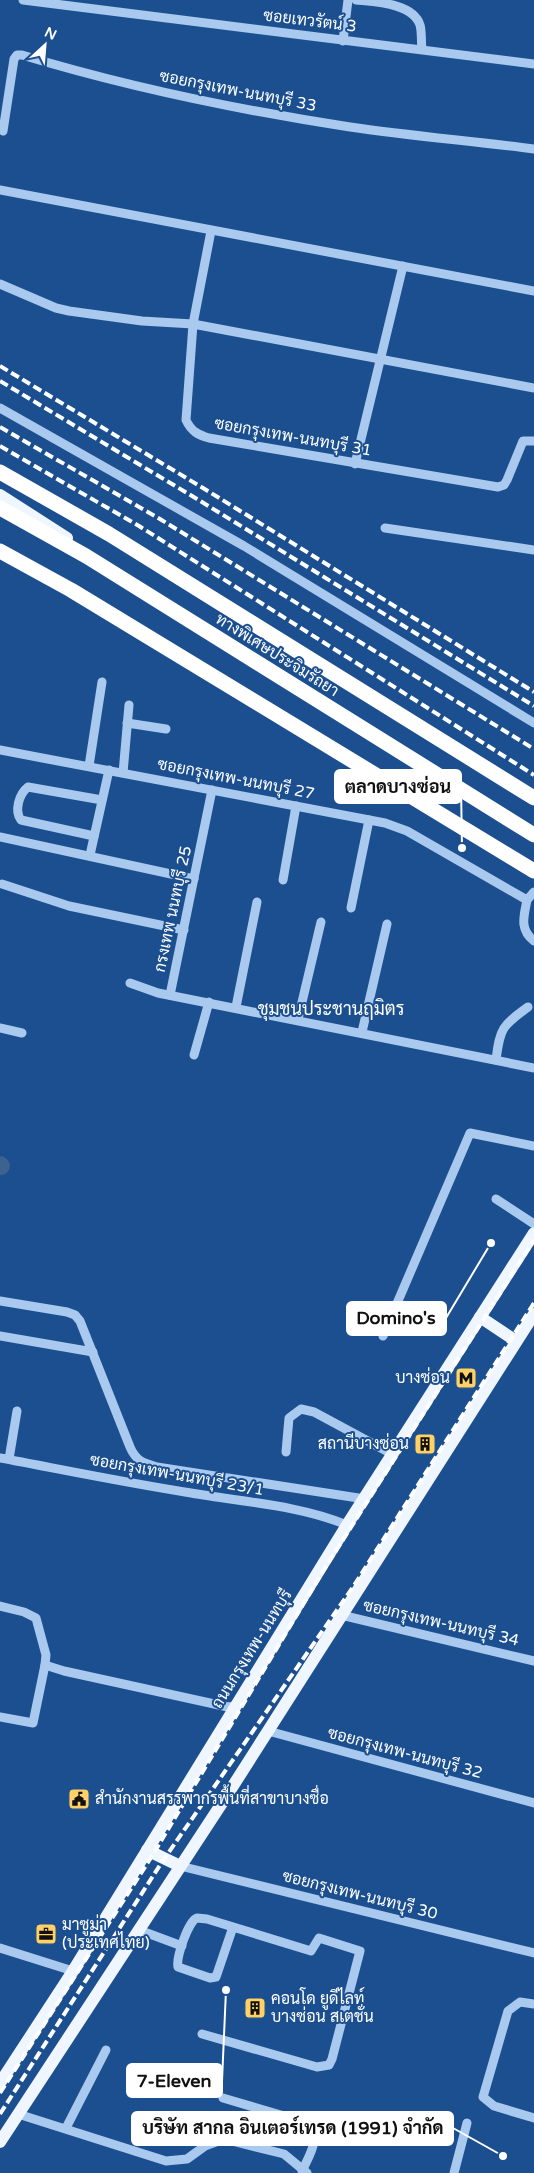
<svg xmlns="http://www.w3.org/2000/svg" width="534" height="2173" font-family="'Varela Round',Sarabun,sans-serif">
<rect width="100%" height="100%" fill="#1b4f8f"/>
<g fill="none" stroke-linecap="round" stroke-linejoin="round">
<path stroke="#3c6290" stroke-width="18" d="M0,1165L1,1166"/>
<g stroke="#a9c9ee" stroke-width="9">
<path d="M23,0L534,64"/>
<path d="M356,0C375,2 413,3 420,25C422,32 421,42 422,49"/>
<path d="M343,41L348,0"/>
<path d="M3,131L14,59L17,55H22C128,87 239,110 350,127C411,136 473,141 534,149"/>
<path d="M0,190L534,291"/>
<path d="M211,231L193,324L186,420C191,431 198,435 209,438L498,487L504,485L507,480L523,441H534"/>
<path d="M0,284L56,308L69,311L142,321L193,324L534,388"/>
<path d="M0,408L244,546L534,723"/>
<path d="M355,464L403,266"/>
<path d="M385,528L534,550"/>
<path d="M127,723L166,729"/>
<path d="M0,750L385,823L407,831L527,900L534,892"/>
<path d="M89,766L102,682"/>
<path d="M123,773L129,705"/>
<path d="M94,836L21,820C14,811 19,794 28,787L102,800"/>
<path d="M0,837L194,879"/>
<path d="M90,855L109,770"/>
<path d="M283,880L296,806"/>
<path d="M2,884L69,906L184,930"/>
<path d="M527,900C524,916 519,929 534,941"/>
<path d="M351,908L369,820"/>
<path d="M130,983L158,993L534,1068"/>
<path d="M170,995L212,790"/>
<path d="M236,1007L257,902"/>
<path d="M298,1019L321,922"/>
<path d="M0,1028L22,1033"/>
<path d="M362,1032L387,924"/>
<path d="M194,1055L209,1002"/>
<path d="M496,1060C500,1028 502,1026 528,1007"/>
<path d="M496,1199L534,1224"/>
<path d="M0,1301L67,1312L75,1315L80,1321L130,1447C136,1461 143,1463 157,1467L365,1499"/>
<path d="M0,1336L93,1352"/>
<path d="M383,1336L470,1133L534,1146"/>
<path d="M286,1452L289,1418L301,1409L314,1412L392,1454"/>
<path d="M0,1458C64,1470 127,1483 191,1493C242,1502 299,1505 347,1525"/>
<path d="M9,1459L17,1411"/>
<path d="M0,1606L24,1612L36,1618L46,1655L45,1665L64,1671L228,1707L235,1706"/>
<path d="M341,1615L534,1661"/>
<path d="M0,1717L33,1723L45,1665"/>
<path d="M268,1731L534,1803"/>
<path d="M180,1866L534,1953"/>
<path d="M139,1930L182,1946"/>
<path d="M0,1948L73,1971"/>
<path d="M534,2004L520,2002L508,2011L483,2097L494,2106L534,2118"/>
<path d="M202,2034L317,2067L329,2065L332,2059L360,1951L319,1938L311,1951L207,1919L197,1918C188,1921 176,1958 178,1967L210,1978L216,1977L233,1927"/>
<path d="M223,2098L308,2123C321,2139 310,2154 302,2171"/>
<path d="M18,2114L166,2161L187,2159L205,2146L224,2139L284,2154L307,2173"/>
<path d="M66,2128L106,2050"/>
<path d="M454,2173L467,2123"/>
</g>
<g stroke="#f0f6ff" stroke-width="12">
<path d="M0,495L67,538"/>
<path d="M480,1317L516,1341"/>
<path d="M147,1850L180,1866"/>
<path d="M0,2083L73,1971L347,1525L534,1233"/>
<path d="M0,2142L224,1800L534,1314"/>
</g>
<g stroke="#fff" stroke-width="15">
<path d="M0,472L109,534L534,798"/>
<path d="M0,508L86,556L534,835"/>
<path d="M0,551L71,590L534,871"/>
</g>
<g stroke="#fff" stroke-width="4" stroke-dasharray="9 4" stroke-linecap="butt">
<path d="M0,366L203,488L534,692"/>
<path d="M0,381L197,499L534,706"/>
<path d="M0,427L160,519L534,749"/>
<path d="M0,446L139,526L534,775"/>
<path d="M0,2093L152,1856L325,1568L534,1240"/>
<path d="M0,2114L162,1862L353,1587L534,1303"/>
</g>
</g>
<defs>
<g id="metro-square" transform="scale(1.125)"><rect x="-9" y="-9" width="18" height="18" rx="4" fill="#ffd166" stroke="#1b4f8f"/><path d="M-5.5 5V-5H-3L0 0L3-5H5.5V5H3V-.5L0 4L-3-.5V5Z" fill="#111"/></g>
<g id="building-square" transform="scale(1.125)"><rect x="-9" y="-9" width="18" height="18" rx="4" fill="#ffd166" stroke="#1b4f8f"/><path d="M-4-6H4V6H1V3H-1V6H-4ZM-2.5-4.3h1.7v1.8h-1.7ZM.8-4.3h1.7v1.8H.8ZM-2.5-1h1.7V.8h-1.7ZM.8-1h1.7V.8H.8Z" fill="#111"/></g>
<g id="civic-square" transform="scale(1.125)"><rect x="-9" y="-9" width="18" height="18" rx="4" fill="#ffd166" stroke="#1b4f8f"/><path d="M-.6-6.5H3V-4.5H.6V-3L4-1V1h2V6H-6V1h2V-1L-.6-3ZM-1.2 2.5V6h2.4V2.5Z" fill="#111"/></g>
<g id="office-square" transform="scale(1.125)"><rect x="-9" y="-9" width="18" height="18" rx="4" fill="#ffd166" stroke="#1b4f8f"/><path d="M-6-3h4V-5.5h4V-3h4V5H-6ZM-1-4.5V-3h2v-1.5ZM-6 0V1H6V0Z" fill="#111"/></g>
</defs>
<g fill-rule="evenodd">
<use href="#metro-square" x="466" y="1378"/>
<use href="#building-square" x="425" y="1444"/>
<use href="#civic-square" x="79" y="1799"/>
<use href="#office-square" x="46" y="1934"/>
<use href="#building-square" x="255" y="2008"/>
</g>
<g text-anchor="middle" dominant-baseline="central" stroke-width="4" stroke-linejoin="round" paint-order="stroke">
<g font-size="16" fill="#fff" stroke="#1b4f8f">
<text transform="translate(310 21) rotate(7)">ซอยเทวรัตน์ 3</text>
<text transform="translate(238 91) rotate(11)">ซอยกรุงเทพ-นนทบุรี 33</text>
<text transform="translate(293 437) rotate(10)">ซอยกรุงเทพ-นนทบุรี 31</text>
<text transform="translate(277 655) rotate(32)">ทางพิเศษประจิมรัถยา</text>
<text transform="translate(236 779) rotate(11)">ซอยกรุงเทพ-นนทบุรี 27</text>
<text transform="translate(173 909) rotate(-78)">กรงเทพ นนทบุรี 25</text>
<text transform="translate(177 1475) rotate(10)">ซอยกรุงเทพ-นนทบุรี 23/1</text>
<text transform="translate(441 1623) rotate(13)">ซอยกรุงเทพ-นนทบุรี 34</text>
<text transform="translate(252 1649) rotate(-58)">ถนนกรุงเทพ-นนทบุรี</text>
<text transform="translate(405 1753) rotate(15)">ซอยกรุงเทพ-นนทบุรี 32</text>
<text transform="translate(360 1895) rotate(14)">ซอยกรุงเทพ-นนทบุรี 30</text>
</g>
<g font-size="16" fill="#fff" stroke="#1b4f8f" text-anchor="start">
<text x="450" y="1378" text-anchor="end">บางซ่อน</text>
<text x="409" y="1444" text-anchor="end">สถานีบางซ่อน</text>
<text x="95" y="1799">สำนักงานสรรพากรพื้นที่สาขาบางซื่อ</text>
<text x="62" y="1925">มาซูม่า<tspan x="62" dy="18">(ประเทศไทย)</tspan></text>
<text x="271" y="1999">คอนโด ยูดีไลท์<tspan x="271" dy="18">บางซ่อน สเตชั่น</tspan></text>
</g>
<g font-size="18" fill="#fff" stroke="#1b4f8f">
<text x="331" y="1009">ชุมชนประชานฤมิตร</text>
</g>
</g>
<path fill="none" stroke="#fff" stroke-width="2" d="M462 848L461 786M491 1243L446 1318M226 1990L222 2081M503 2156L453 2128"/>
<g fill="#fff" stroke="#1b4f8f" stroke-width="2">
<circle cx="462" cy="848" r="5"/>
<circle cx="491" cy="1243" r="5"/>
<circle cx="226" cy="1990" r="5"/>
<circle cx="503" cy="2156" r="5"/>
</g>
<g fill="#fff" stroke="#fff" stroke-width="2">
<rect x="335" y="770" width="126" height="33" rx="5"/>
<rect x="347" y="1302" width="99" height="33" rx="5"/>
<rect x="127" y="2064" width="95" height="33" rx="5"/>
<rect x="132" y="2112" width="321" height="33" rx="5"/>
</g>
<g font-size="18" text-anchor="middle" font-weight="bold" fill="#111">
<text x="398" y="793">ตลาดบางซ่อน</text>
<text x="396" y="1324">Domino's</text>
<text x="174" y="2087">7-Eleven</text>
<text x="293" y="2134">บริษัท สากล อินเตอร์เทรด (1991) จำกัด</text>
</g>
<g transform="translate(45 45) rotate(26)" stroke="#1b4f8f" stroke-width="4" paint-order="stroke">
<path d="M0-4L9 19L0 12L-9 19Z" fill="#ffffff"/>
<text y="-8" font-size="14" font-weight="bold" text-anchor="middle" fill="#ffffff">N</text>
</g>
</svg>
